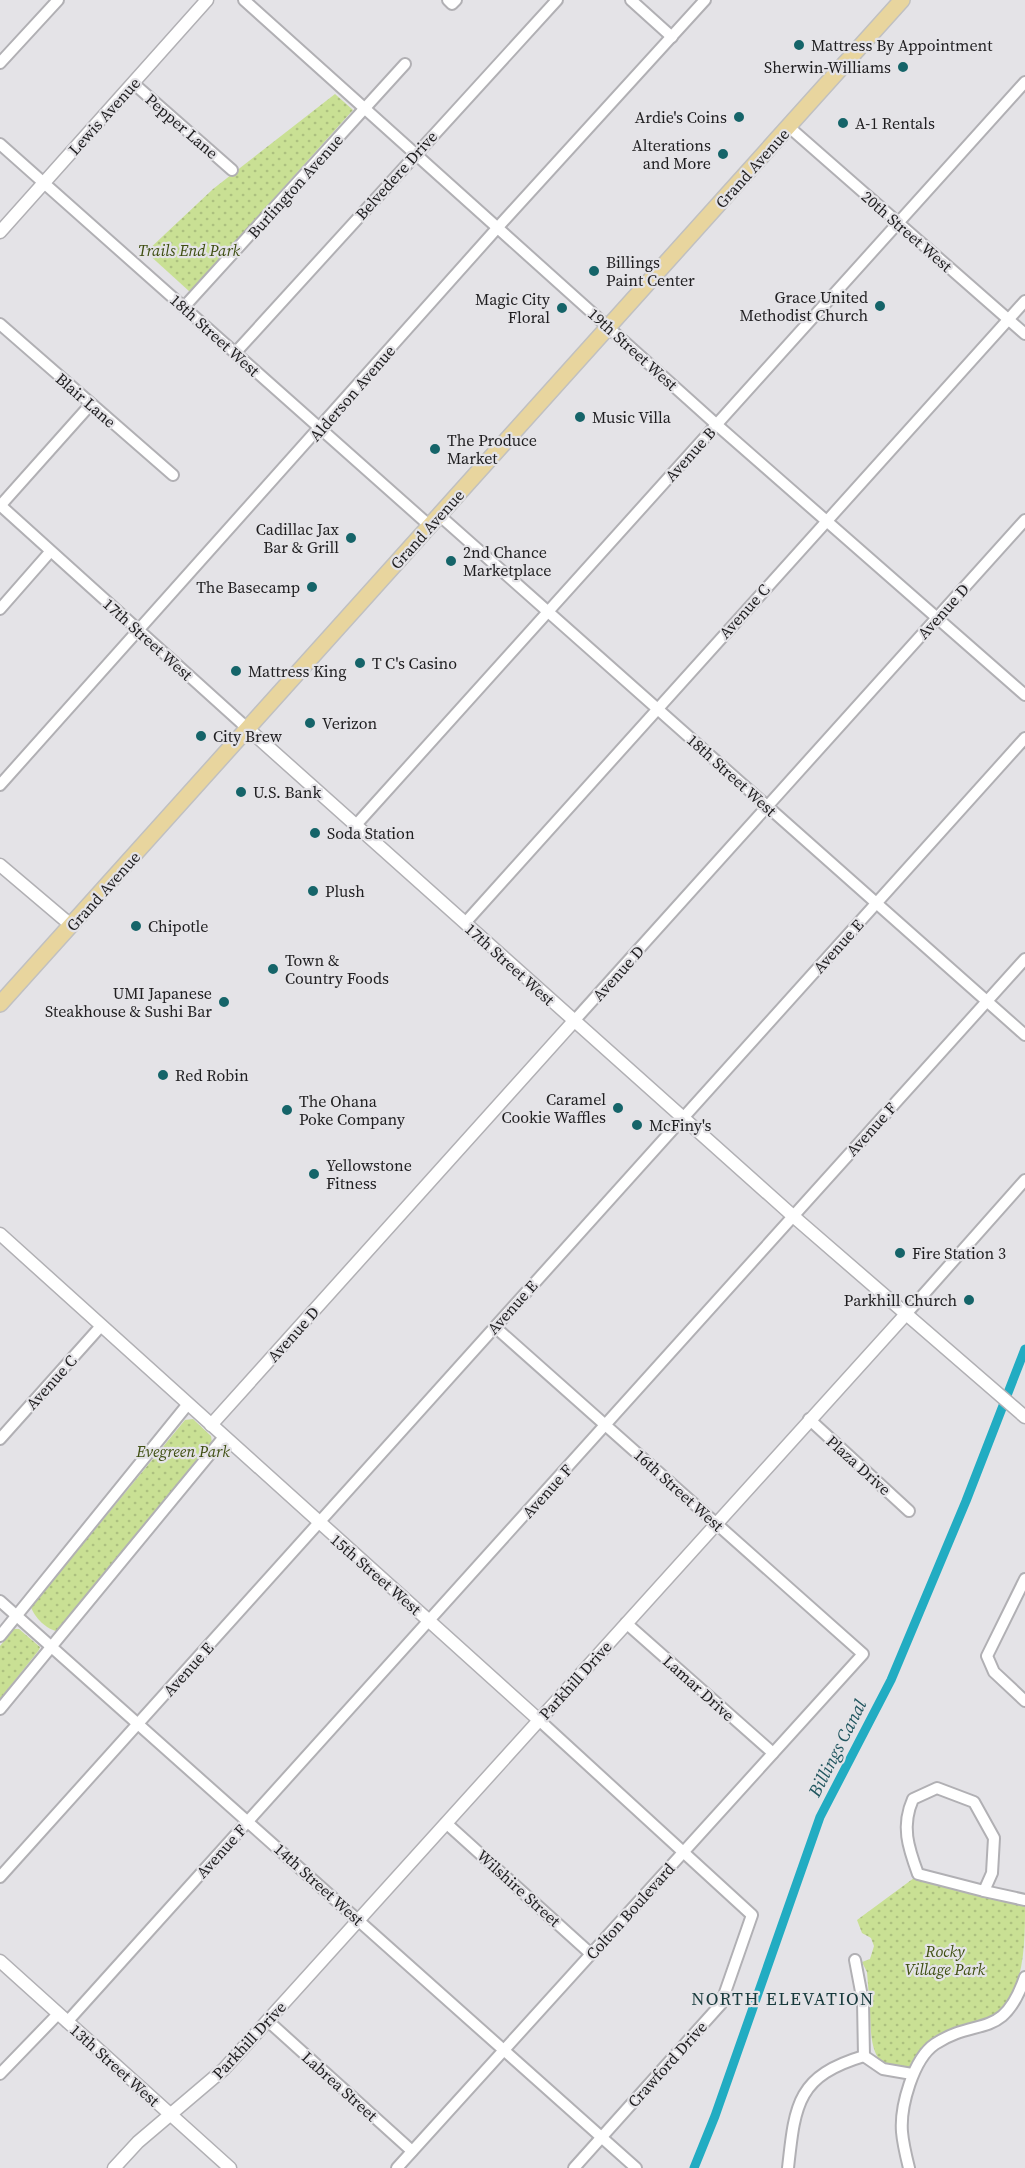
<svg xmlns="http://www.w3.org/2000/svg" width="1025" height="2168" font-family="'Source Serif 4',serif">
<defs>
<pattern id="park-dots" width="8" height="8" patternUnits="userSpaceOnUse" patternTransform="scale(1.5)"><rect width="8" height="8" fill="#c9e094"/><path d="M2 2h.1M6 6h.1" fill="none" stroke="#acc07f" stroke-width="1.8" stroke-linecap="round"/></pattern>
</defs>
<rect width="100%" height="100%" fill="#e4e3e7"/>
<g fill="url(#park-dots)">
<path d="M335,94L353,110L190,292L146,252L213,189Z"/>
<path d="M193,1419L211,1436L212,1443L57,1631C47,1630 34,1617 31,1607L185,1420Z"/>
<path d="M14,1629H19L40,1647L39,1650L0,1699V1646Z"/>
<path d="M914,1878L993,1899L1025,1904C1025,1942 1025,1982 1002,2013L921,2053L910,2067C869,2076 871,2036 870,2010C869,1997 868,1984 867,1972L862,1962L870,1959L874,1946L871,1938L862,1933L857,1920Z"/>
</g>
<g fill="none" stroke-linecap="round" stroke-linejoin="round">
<path stroke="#22acc2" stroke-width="9" d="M694,2168L715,2116L820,1817L891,1680L966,1501L1025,1349"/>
<g stroke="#b1b0b4" stroke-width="14">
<g id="minor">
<path d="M244,0L717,425L1025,695"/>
<path d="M448,0L452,4L456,0"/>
<path d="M631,0L672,37"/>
<path d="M0,63L58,0"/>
<path d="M133,83L232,170"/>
<path d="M789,127L1025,334"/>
<path d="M0,144L430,526"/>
<path d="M184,307L405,64"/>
<path d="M0,324L173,475"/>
<path d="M236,352L557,0"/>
<path d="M0,505L247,728"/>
<path d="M0,506L91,404"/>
<path d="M439,515L1025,1035"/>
<path d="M0,609L50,552"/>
<path d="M0,785L499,226L705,0"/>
<path d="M355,826L1025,82"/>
<path d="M465,923L1025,301"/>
<path d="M574,1021L1025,520"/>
<path d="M907,1313L1025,1180"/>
<path d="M809,1419L909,1511"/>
<path d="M0,1439L101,1326"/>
<path d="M1025,1579L987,1656L994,1672L1025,1701"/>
<path d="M0,1601L636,2168"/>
<path d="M626,1623L773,1753"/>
<path d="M0,1636L188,1404"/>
<path d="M0,1709L224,1437"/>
<path d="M539,1720L752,1915L721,2004L574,2168"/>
<path d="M937,1788L974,1802L994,1838L992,1873L984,1891L918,1874C908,1847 901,1826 913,1799Z"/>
<path d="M446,1823L591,1954"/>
<path d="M0,1877L1025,738"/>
<path d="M984,1891L1025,1900"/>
<path d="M855,1960L863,2002L864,2056L883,2069L912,2074"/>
<path d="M268,2021L412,2151"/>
<path d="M67,2022L1025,959"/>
<path d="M0,2074L58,2014"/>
<path d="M397,2168L863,1654L495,1327"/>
<path d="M788,2168C795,2104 797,2076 864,2056"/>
<path d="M909,2168C906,2156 903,2144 902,2132C900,2107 913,2059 935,2044C978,2016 1003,2041 1025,1977"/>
</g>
</g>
<g stroke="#b1b0b4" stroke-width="15">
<g id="tertiary">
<path d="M0,232L207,0"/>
<path d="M247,728L793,1216L1025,1417"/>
<path d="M0,865L72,926"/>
<path d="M0,1234L539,1720"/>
<path d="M211,1425L574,1021"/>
<path d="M0,1961L230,2168"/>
<path d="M114,2168L138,2142L224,2069L907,1313"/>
</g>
</g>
<g stroke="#c0c0c1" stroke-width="18">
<path id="primary" d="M0,1004L902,0"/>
</g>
<use href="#minor" stroke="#fff" stroke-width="10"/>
<use href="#tertiary" stroke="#fff" stroke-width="12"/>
<use href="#primary" stroke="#e8d59e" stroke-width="15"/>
</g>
<g fill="#156469" stroke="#e4e3e7" stroke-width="2">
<circle cx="799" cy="45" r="6"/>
<circle cx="903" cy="67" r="6"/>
<circle cx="739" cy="117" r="6"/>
<circle cx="843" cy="123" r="6"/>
<circle cx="723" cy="154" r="6"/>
<circle cx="594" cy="271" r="6"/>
<circle cx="880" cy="306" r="6"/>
<circle cx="562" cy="308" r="6"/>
<circle cx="580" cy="417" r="6"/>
<circle cx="435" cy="449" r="6"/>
<circle cx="351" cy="538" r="6"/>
<circle cx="451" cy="561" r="6"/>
<circle cx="312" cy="587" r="6"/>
<circle cx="360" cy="663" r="6"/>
<circle cx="236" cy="671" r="6"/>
<circle cx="310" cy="723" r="6"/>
<circle cx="201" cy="736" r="6"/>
<circle cx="241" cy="792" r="6"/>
<circle cx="315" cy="833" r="6"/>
<circle cx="313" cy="891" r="6"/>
<circle cx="136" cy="926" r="6"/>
<circle cx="273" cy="969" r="6"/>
<circle cx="224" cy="1002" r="6"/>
<circle cx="163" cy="1075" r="6"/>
<circle cx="618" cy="1108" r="6"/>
<circle cx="287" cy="1110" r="6"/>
<circle cx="637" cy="1125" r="6"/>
<circle cx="314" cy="1174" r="6"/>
<circle cx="900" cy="1253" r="6"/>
<circle cx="969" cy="1300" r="6"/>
</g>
<g text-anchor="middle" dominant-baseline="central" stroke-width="4.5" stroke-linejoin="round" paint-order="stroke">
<g font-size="16" fill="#1f1e20" stroke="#e4e3e7" text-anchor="start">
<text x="811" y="45">Mattress By Appointment</text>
<text x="891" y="67" text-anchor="end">Sherwin-Williams</text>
<text x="727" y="117" text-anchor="end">Ardie's Coins</text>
<text x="855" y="123">A-1 Rentals</text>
<text x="711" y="145" text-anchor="end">Alterations<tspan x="711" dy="18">and More</tspan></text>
<text x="606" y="262">Billings<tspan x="606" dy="18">Paint Center</tspan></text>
<text x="868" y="297" text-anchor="end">Grace United<tspan x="868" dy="18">Methodist Church</tspan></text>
<text x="550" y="299" text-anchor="end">Magic City<tspan x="550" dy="18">Floral</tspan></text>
<text x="592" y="417">Music Villa</text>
<text x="447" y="440">The Produce<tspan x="447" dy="18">Market</tspan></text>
<text x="339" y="529" text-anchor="end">Cadillac Jax<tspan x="339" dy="18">Bar &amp; Grill</tspan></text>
<text x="463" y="552">2nd Chance<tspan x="463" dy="18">Marketplace</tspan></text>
<text x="300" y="587" text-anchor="end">The Basecamp</text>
<text x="372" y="663">T C's Casino</text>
<text x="248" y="671">Mattress King</text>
<text x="322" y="723">Verizon</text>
<text x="213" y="736">City Brew</text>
<text x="253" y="792">U.S. Bank</text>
<text x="327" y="833">Soda Station</text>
<text x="325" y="891">Plush</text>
<text x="148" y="926">Chipotle</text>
<text x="285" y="960">Town &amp;<tspan x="285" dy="18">Country Foods</tspan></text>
<text x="212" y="993" text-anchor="end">UMI Japanese<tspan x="212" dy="18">Steakhouse &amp; Sushi Bar</tspan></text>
<text x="175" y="1075">Red Robin</text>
<text x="606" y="1099" text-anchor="end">Caramel<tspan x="606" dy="18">Cookie Waffles</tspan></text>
<text x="299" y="1101">The Ohana<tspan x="299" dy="18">Poke Company</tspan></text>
<text x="649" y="1125">McFiny's</text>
<text x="326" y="1165">Yellowstone<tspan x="326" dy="18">Fitness</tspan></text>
<text x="912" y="1253">Fire Station 3</text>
<text x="957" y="1300" text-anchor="end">Parkhill Church</text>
</g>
<g font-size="16" fill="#1f1e20" stroke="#e4e3e7">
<text transform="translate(104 116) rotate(-48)">Lewis Avenue</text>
<text transform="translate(182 126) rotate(41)">Pepper Lane</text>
<text transform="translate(752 168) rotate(-48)">Grand Avenue</text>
<text transform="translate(396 175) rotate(-48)">Belvedere Drive</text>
<text transform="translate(295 186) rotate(-48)">Burlington Avenue</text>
<text transform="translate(907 231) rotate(41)">20th Street West</text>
<text transform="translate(215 335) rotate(42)">18th Street West</text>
<text transform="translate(633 349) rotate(42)">19th Street West</text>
<text transform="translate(352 393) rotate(-49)">Alderson Avenue</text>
<text transform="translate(86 400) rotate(41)">Blair Lane</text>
<text transform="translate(690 454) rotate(-48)">Avenue B</text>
<text transform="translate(427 529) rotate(-48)">Grand Avenue</text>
<text transform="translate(744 611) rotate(-48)">Avenue C</text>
<text transform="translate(943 611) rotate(-48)">Avenue D</text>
<text transform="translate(148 639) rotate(42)">17th Street West</text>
<text transform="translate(732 775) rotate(42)">18th Street West</text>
<text transform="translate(103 891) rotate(-48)">Grand Avenue</text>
<text transform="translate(838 946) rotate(-48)">Avenue E</text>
<text transform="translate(510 964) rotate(42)">17th Street West</text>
<text transform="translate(618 973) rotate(-48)">Avenue D</text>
<text transform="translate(871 1129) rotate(-48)">Avenue F</text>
<text transform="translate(512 1307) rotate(-48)">Avenue E</text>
<text transform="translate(293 1334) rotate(-48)">Avenue D</text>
<text transform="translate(51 1382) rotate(-48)">Avenue C</text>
<text transform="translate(859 1465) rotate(42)">Plaza Drive</text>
<text transform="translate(679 1490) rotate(42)">16th Street West</text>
<text transform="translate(547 1491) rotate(-48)">Avenue F</text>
<text transform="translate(376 1574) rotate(41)">15th Street West</text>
<text transform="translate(188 1669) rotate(-48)">Avenue E</text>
<text transform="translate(575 1680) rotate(-48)">Parkhill Drive</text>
<text transform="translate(699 1688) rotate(42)">Lamar Drive</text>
<text transform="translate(221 1851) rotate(-48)">Avenue F</text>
<text transform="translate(319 1884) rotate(42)">14th Street West</text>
<text transform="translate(519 1888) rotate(42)">Wilshire Street</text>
<text transform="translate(630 1911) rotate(-48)">Colton Boulevard</text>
<text transform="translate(249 2040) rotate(-47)">Parkhill Drive</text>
<text transform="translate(667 2064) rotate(-48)">Crawford Drive</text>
<text transform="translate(115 2065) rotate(42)">13th Street West</text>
<text transform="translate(340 2086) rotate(42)">Labrea Street</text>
</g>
<g font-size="16" font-style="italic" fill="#3e4e11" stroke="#e4e3e7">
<text x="189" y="250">Trails End Park</text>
<text x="183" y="1451">Evegreen Park</text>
<text x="945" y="1951">Rocky<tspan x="945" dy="18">Village Park</tspan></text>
</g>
<g font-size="18" font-style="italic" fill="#21565f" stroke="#e4e3e7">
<text transform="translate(837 1748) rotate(-63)">Billings Canal</text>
</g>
<g font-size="18" letter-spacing="1.5" fill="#173a3c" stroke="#e4e3e7">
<text x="783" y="1998">NORTH ELEVATION</text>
</g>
</g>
</svg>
